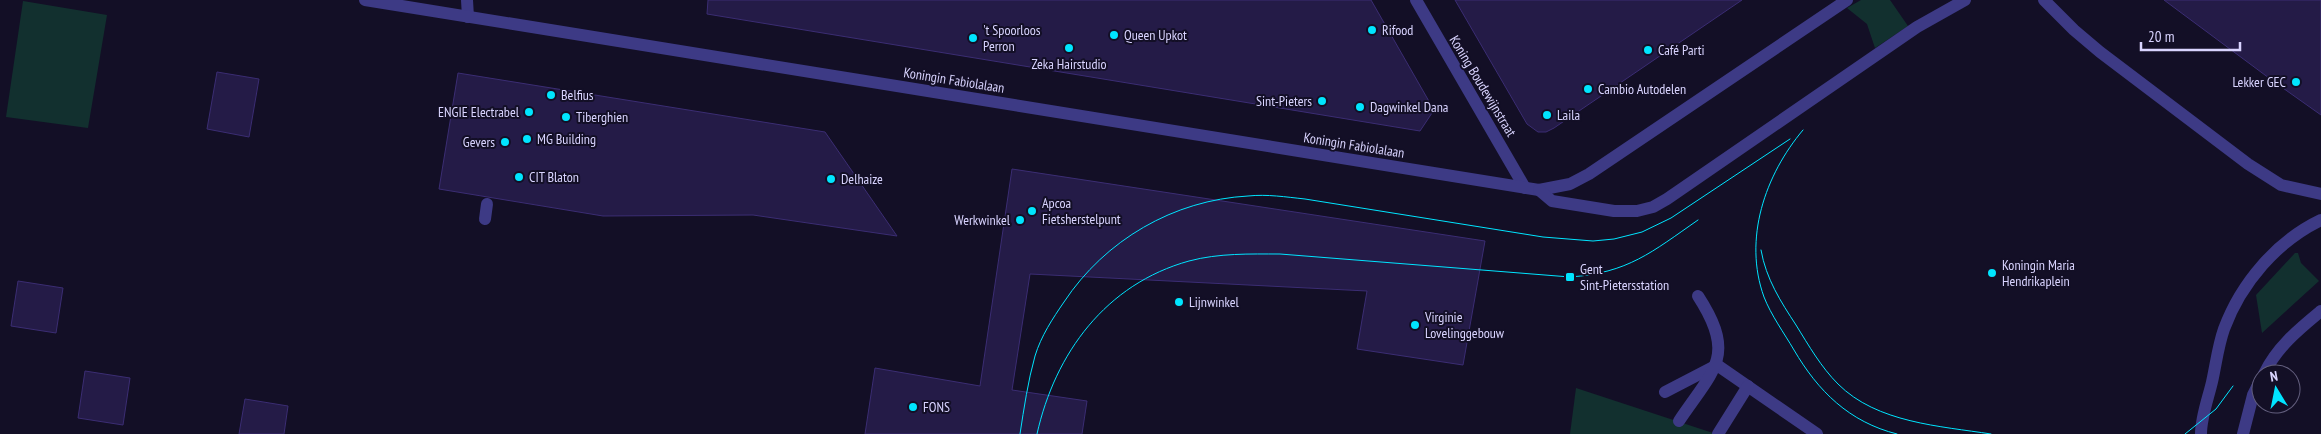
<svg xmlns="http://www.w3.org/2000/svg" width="2321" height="434" font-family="'PT Sans Narrow',sans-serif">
<rect width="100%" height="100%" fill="#130f26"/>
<g fill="#12302f">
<path d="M1861,0H1890L1908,26L1875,48L1867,24L1847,8Z"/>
<path d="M23,1L107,15L88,128L6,117Z"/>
<path d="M2295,253H2298L2301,263L2319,281L2262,333L2256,295Z"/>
<path d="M1576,388L1716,434H1570Z"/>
</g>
<g fill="#241b47" stroke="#3b2d73">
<path d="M708,0H1371L1434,110L1420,131L707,14Z"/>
<path d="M1455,0H1742L1554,128L1546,132H1538L1527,124Z"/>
<path d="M2164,0H2321V115L2273,81Z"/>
<path d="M217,72L259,79L249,137L207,129Z"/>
<path d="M458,73L825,132L897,236L753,215L603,216L439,189Z"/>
<path d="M1012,169L1485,241L1463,365L1357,349L1367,291L1030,274L1012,390L1087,401L1082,434H865L875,368L980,386Z"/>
<path d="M18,281L63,288L56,333L11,326Z"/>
<path d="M85,371L130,378L123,425L78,418Z"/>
<path d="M245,399L288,406L284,434H239Z"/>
</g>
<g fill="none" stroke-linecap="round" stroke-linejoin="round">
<path stroke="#3d3a85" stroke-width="12" d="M485,219L487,204"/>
<g stroke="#3d3a85" stroke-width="12">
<path d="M467,0L468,17"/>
<path d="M1416,0L1525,188"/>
<path d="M1665,392L1717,365L1817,434"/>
<path d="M1679,421C1714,369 1737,356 1698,296"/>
<path d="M1718,434L1748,386"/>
</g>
<g stroke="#3d3a85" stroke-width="12">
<path d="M365,0L1539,190L1570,184L1589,174L1847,0"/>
<path d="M2044,0L2074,30L2100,52L2248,164L2281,185L2321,194"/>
<path d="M1539,190L1552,201L1614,211H1637L1653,207L1667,199L1917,27L1965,0"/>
<path d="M2264,374C2277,347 2298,330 2321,311"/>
<path d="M2201,434C2201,417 2208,399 2212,382C2216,364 2218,346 2224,329C2241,283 2277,241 2321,220"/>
<path d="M2243,434L2253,395L2261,379"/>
</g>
<g stroke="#00e5ff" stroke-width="1">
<path d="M1803,130C1765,175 1743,239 1764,297C1771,315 1784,333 1794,350C1818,391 1849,422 1897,434"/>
<path d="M1761,250C1766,279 1781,302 1796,325C1809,346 1821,367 1838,384C1877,423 1940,426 1991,434"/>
<path d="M1020,434C1024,408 1028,381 1035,356C1041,336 1053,318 1064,302C1105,240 1174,200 1248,196C1267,194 1286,197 1305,199L1543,237L1593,241L1614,239L1642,232L1671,218L1790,139"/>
<path d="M1037,434C1055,353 1106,284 1189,261C1219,253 1250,254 1280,254L1570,277C1628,273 1652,252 1698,220"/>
<path d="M2185,434L2216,409L2233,386"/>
</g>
</g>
<g fill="#00e5ff" stroke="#130f26" stroke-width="2">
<circle cx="1372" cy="30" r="5"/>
<circle cx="1114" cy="35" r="5"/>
<circle cx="973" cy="38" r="5"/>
<circle cx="1069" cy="48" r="5"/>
<circle cx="1648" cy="50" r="5"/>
<circle cx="2296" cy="82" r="5"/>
<circle cx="1588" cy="89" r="5"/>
<circle cx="551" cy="95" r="5"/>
<circle cx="1322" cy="101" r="5"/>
<circle cx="1360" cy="107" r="5"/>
<circle cx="529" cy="112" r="5"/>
<circle cx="1547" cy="115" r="5"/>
<circle cx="566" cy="117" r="5"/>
<circle cx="527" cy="139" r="5"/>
<circle cx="505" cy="142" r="5"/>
<circle cx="519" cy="177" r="5"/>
<circle cx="831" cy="179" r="5"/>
<circle cx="1032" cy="211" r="5"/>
<circle cx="1020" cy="220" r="5"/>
<circle cx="1992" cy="273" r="5"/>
<rect x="1565" y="272" width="10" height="10" rx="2.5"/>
<circle cx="1179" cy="302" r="5"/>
<circle cx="1415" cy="325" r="5"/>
<circle cx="913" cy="407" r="5"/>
</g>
<g text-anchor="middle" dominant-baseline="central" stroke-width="4" stroke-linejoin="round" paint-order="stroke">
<g font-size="14" fill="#d9d4ff" stroke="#130f26" text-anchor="start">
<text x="983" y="30">'t Spoorloos<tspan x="983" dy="16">Perron</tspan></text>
<text x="1382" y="30">Rifood</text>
<text x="1124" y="35">Queen Upkot</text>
<text x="1658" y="50">Café Parti</text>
<text x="1069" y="64" text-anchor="middle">Zeka Hairstudio</text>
<text x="2286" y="82" text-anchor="end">Lekker GEC</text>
<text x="1598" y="89">Cambio Autodelen</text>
<text x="561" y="95">Belfius</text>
<text x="1312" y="101" text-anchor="end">Sint-Pieters</text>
<text x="1370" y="107">Dagwinkel Dana</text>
<text x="519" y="112" text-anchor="end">ENGIE Electrabel</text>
<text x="1557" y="115">Laila</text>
<text x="576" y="117">Tiberghien</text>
<text x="537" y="139">MG Building</text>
<text x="495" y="142" text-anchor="end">Gevers</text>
<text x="529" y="177">CIT Blaton</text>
<text x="841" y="179">Delhaize</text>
<text x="1042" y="203">Apcoa<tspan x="1042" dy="16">Fietsherstelpunt</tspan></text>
<text x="1010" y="220" text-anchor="end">Werkwinkel</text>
<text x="2002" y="265">Koningin Maria<tspan x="2002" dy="16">Hendrikaplein</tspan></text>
<text x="1580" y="269">Gent<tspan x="1580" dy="16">Sint-Pietersstation</tspan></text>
<text x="1189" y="302">Lijnwinkel</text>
<text x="1425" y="317">Virginie<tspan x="1425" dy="16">Lovelinggebouw</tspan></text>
<text x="923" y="407">FONS</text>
</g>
<g font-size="14" fill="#d9d4ff" stroke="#130f26">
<text transform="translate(954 80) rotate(9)">Koningin Fabiolalaan</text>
<text transform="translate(1483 86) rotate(59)">Koning Boudewijnstraat</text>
<text transform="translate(1354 145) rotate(9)">Koningin Fabiolalaan</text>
</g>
</g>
<g transform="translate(2276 389) rotate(350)"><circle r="24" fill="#130f26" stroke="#625e7d"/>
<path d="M0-4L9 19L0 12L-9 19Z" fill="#00e5ff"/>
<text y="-8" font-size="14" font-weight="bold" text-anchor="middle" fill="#d9d4ff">N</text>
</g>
<path d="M2141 42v8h99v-8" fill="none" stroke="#d9d4ff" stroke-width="2.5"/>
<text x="2148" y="42" font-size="15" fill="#d9d4ff" stroke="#130f26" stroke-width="4" paint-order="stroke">20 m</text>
</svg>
